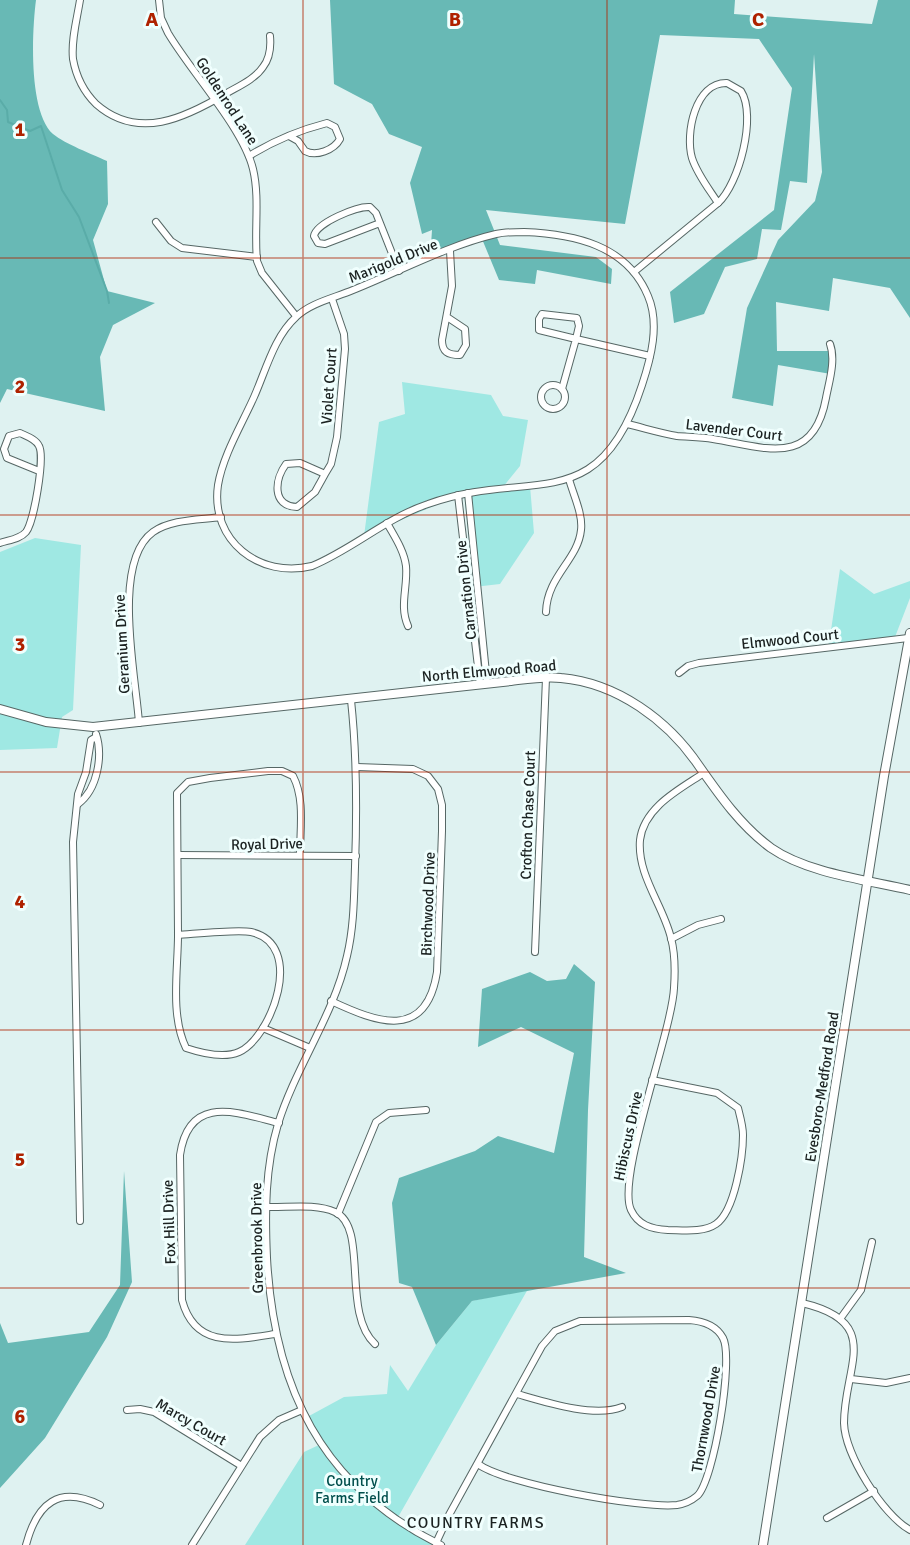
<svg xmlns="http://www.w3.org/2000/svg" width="910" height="1545" font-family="Signika,sans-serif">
<rect width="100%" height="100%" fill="#dff2f1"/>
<g fill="#9fe8e3">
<path d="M402,382L491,395L503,416L528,420L520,466L503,487L530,486L534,533L500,584L474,587L464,493L364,536L379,422L405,414Z"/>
<path d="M35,538L81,545L73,710L62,717L57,748L0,750V552Z"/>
<path d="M840,569L874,594L910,581V598L895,637L829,644Z"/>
<path d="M528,1289L397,1519L445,1545H245L304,1452L321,1444L309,1416L344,1397L387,1394L390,1365L408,1391L436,1345L472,1301Z"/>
</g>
<g fill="#68b9b5">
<path d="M0,0H36C32,31 28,111 53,134C65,144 92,154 107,161L108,204L93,240L107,291L155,303L113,325L100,357L105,411L7,389L0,403Z"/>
<path d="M330,0H735L734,14L872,24L878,0H910V318L890,288L833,278L829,311L776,302L777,351H831V374L778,365L773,406L732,398L747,308L778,240L815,201L822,172L814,54L807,183L790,181L781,230L762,229L757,259L725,267L704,314L674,323L670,292L774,210L792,88L759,39L660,35L625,224L486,210L500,245L596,257L612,269L611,284L537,270L535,284L499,280L482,239L430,260L432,230L422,234L410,183L422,147L389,134L372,104L334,84Z"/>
<path d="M574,964L595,982L588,1110L584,1257L626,1273L472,1301L436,1345L412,1287L399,1283L392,1203L399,1178L475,1151L498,1136L554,1153L574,1053L521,1027L478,1047L482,989L530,972L547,981L566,979Z"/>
<path d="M124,1171L132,1282L107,1337L45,1438L0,1488V1323L8,1343L89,1332L120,1285Z"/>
</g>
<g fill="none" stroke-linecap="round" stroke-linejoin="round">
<path stroke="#5aaca8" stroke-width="2" d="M0,100L7,110L8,122L30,131L41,126L62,190L79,217L107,291L109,303"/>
<g stroke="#566765" stroke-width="8">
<g id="minor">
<path d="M80,0C77,19 71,40 73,59C76,76 84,92 96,104C138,141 185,118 227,93C239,86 255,79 263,67C270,58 271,47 270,36"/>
<path d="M159,0L161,18L168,33C191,72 243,128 253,169C260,198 254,231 257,261L262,273L296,316"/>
<path d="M727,83L741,91C757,116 739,184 718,203C709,189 697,174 692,158C685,134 695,82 727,83Z"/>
<path d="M249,156C273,141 300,130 327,123L335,127L340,139C334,150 316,157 305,151L298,141L289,136"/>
<path d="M156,222L171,241L182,248L257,257"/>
<path d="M380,223L325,244L318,243L314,236C316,223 357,206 370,207L376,213L399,271"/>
<path d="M524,232C574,234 627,245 648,296C660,324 651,358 642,385C598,521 530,467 428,504C386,518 353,549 312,566C260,579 210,541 218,485C223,455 242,424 254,397C266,370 274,337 296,317C310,303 334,298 353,290C398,272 449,245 496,234C505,232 514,232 524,232Z"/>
<path d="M634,272L718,203"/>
<path d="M447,317L465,329L466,345L460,355C448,355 442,352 442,340L452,286L450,251"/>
<circle cx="553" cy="397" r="12"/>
<path d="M562,389L576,339L539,330V319L542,314L577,318L579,326L576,339L650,356"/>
<path d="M627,424C644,428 660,433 677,436C689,437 701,437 713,439C764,447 813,469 826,398C829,382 836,360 830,344"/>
<path d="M325,474L315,492L297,507C271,506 275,479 286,464L300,463L325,474L331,464L337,437L345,349L344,334L332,299"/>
<path d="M468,493L487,683"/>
<path d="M458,495L480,684"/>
<path d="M387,523C394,536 404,550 406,566C408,587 399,606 408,626"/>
<path d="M0,543C9,540 20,539 26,532C34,522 45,457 39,446C36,439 26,436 20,433L9,436L4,449L7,458L39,471"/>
<path d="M546,612C547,576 578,560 581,530C583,514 573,494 569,479"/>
<path d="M679,673L688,666L699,663L908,638"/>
<path d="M351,700C357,756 357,811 355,867C354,897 354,927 347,956C334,1015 296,1066 278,1124C265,1168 265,1212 267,1258C274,1386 320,1486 441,1545"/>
<path d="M139,723C136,677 111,562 153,532C171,519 200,520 221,517"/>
<path d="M78,804C98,789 103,755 96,734"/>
<path d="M178,855L356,856"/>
<path d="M178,935C178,970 170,1015 186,1048C201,1053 223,1059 239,1052C272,1037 306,944 251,932C238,929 194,934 178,935L177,793L188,782L210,778L268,771H282L293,776C305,799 300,829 300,855"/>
<path d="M671,939L698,925L721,919"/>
<path d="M535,952L546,678"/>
<path d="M331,1001C376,1022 426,1042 437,972L442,831V805L438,789L428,776L413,769L357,767"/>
<path d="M263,1028L310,1048"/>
<path d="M652,1080L717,1093L738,1108C740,1116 743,1126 743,1135C743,1156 735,1211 716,1224C703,1233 682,1230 668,1230C651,1229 638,1225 631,1210C616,1178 672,1032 674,988C675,974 675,953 671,938C663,905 637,875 640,840C644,807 680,789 704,773"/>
<path d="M265,1207C286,1208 315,1203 335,1212C369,1227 341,1313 375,1344"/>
<path d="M338,1214L376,1122L389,1113L426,1110"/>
<path d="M80,1221L73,842L78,794L86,772L91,740L96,737"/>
<path d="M802,1303C884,1322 844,1366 844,1423C845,1455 883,1515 910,1530"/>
<path d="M840,1319L861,1290L872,1242"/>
<path d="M275,1334C236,1340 195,1349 182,1300L180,1155C189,1093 238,1113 279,1123"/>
<path d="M851,1379L886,1383L910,1378"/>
<path d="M517,1394C545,1402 594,1418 622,1407"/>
<path d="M127,1410L140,1409L154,1412L240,1465"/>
<path d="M827,1518L874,1491"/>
<path d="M436,1543L449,1515L542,1346L555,1331L580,1321L689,1320C703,1321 716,1325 723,1338C734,1358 714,1481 697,1496C691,1501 684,1504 677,1505C643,1509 504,1484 478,1464"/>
<path d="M26,1545C37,1503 59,1485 100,1505"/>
<path d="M192,1545L260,1437L279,1420L302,1410"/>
</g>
</g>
<g stroke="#566765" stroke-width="10">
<path id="tertiary" d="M763,1545L884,776L910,633"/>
</g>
<g stroke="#566765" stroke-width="10">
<path id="secondary" d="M0,709L46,722L93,727L511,681C527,679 545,676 561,678C617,683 668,720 699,766C720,796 741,826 771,848C807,873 867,880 910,890"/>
</g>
<use href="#minor" stroke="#fff" stroke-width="6"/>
<use href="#tertiary" stroke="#fff" stroke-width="8"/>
<use href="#secondary" stroke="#fff" stroke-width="8"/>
</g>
<path fill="none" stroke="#af2200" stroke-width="1.5" stroke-opacity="0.55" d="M303,0V1545M607,0V1545M0,258H910M0,515H910M0,772H910M0,1030H910M0,1288H910"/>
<g text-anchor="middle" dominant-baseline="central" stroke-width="6" stroke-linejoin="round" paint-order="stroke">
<g font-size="15" fill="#1b2221" stroke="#f0fffe">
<text transform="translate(227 101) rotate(57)">Goldenrod Lane</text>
<text transform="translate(393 261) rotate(-22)">Marigold Drive</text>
<text transform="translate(329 386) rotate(-86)">Violet Court</text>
<text transform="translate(734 430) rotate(7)">Lavender Court</text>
<text transform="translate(466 590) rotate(-96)">Carnation Drive</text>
<text transform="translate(790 639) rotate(-6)">Elmwood Court</text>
<text transform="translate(122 644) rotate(-93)">Geranium Drive</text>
<text transform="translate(489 671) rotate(-5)">North Elmwood Road</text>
<text transform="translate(528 815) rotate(-88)">Crofton Chase Court</text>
<text transform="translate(267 844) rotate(-1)">Royal Drive</text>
<text transform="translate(428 904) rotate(-88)">Birchwood Drive</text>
<text transform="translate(822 1087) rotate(-81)">Evesboro-Medford Road</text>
<text transform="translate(628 1136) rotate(-78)">Hibiscus Drive</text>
<text transform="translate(169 1222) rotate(-92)">Fox Hill Drive</text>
<text transform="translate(257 1238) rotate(-91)">Greenbrook Drive</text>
<text transform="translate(706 1419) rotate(-80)">Thornwood Drive</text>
<text transform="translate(191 1422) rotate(30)">Marcy Court</text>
</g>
<g font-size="15" fill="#004f4c" stroke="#f0fffe">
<text x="352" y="1481">Country<tspan x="352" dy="17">Farms Field</tspan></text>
</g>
<g font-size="16" letter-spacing="1.5" fill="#1b2221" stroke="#f0fffe">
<text x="476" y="1523">COUNTRY FARMS</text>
</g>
</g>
<g font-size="20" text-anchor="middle" font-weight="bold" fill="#af2200" stroke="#f0fffe" stroke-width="6" stroke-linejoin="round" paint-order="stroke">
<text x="152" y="26">A</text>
<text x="455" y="26">B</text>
<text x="758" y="26">C</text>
<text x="20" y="136">1</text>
<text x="20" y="393">2</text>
<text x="20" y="651">3</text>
<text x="20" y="908">4</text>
<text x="20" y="1166">5</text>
<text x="20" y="1423">6</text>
</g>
</svg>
